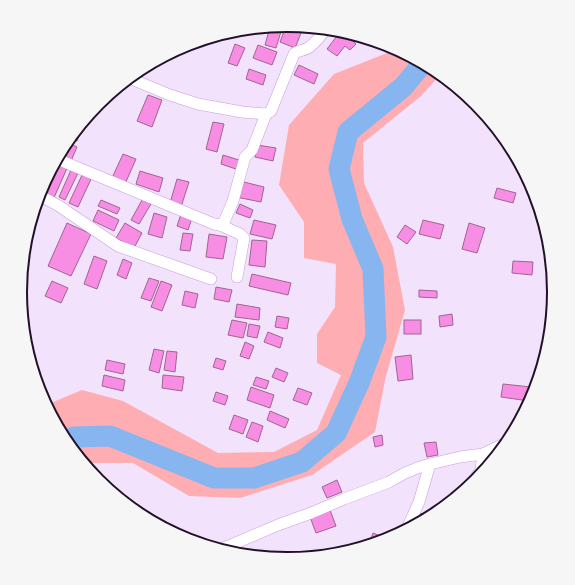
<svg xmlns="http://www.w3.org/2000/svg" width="575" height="585" font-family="'Work Sans',sans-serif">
<rect width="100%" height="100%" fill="#f3e2fc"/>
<path fill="#feadb3" d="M382,43L390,45L436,70L441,74L421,96L363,143L364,183L393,247L405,310L385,380L375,432L312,475L240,498L189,496L133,463H89L86,467L65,441L46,405L82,390L123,401L218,453L274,452L317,430L341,375L317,363V334L335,307L336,264L304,258V222L279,185L289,125L334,74L387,53Z"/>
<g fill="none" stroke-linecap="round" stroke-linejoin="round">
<path stroke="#86b5ef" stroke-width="21" d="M66,443L74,437L110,436L214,478H254L302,462L336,433L359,383L376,337L373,269L352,219L339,169L348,132L403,87L423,63"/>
</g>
<g fill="#f78ee3" stroke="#9f6493">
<path d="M283,25L276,48L265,45L270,27Z"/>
<path d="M286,26L301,33L295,48L280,42Z"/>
<path d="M340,32L344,35L345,34L356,44L350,50L345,46L337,56L327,49Z"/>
<path d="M235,44L245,48L237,66L228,63Z"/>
<path d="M258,45L277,52L272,65L253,58Z"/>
<path d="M299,65L318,74L314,84L294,75Z"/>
<path d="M249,69L266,75L263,85L246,79Z"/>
<path d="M148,95L162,100L152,127L137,121Z"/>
<path d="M213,122L224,124L217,152L206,149Z"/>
<path d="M79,127L82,128L77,141L70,138Z"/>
<path d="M66,142L77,147L71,161L59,156Z"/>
<path d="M257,145L276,148L273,161L255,157Z"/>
<path d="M123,154L136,159L125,184L112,178Z"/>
<path d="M223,155L239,160L236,169L221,164Z"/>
<path d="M58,162L68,166L53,200L43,195Z"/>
<path d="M71,170L78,173L65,200L59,197Z"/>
<path d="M140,171L163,178L159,192L136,184Z"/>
<path d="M83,173L92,177L78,207L69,203Z"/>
<path d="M177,179L189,182L181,207L170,203Z"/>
<path d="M240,181L264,187L261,202L236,197Z"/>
<path d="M497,188L516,193L513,203L494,198Z"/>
<path d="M101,200L120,208L117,214L98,206Z"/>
<path d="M142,200L151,204L139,224L131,220Z"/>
<path d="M240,204L253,210L250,218L236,213Z"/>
<path d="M98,210L119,220L114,231L93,221Z"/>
<path d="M154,213L167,217L162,238L148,234Z"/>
<path d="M181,214L192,218L188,230L177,226Z"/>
<path d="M254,220L276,225L272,239L250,234Z"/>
<path d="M423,220L444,225L440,239L419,234Z"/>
<path d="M67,223L91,234L71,276L48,266Z"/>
<path d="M125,223L142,233L134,248L116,238Z"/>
<path d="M469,223L485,228L477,253L462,249Z"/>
<path d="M405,225L416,232L407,244L397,237Z"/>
<path d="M183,233L193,234L190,251L180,250Z"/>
<path d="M209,234L227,237L223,259L206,257Z"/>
<path d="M252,240L267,241L265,267L249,265Z"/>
<path d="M94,256L107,261L97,289L84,284Z"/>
<path d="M123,259L132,263L126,279L117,275Z"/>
<path d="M513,261L533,262L532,275L512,273Z"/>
<path d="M252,274L291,283L288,295L249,286Z"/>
<path d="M149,278L159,281L151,301L141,298Z"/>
<path d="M52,281L68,288L61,303L45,296Z"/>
<path d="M161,281L172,285L162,311L151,307Z"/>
<path d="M216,287L232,290L229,302L214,299Z"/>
<path d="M419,290L437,291V298L419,297Z"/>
<path d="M185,291L198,294L195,308L182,305Z"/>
<path d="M237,304L260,308L259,320L235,317Z"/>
<path d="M452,314L453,325L440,327L439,316Z"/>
<path d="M277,316L289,318L287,329L275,327Z"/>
<path d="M232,320L247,323L243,338L228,335Z"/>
<rect x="404" y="320" width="17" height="14"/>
<path d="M249,324L260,326L257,338L247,336Z"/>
<path d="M268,332L283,338L280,348L264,342Z"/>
<path d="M245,342L254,346L249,359L240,356Z"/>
<path d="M154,349L164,351L159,373L149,370Z"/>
<path d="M167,351L177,352L175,372L164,370Z"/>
<path d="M411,355L413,379L398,381L395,357Z"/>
<path d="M216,358L226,361L223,370L213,367Z"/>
<path d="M107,360L125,364L123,374L105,370Z"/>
<path d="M276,368L288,373L284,382L272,377Z"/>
<path d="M104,375L125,380L123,391L102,386Z"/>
<path d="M163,375L184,377L182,391L162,388Z"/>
<path d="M256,377L269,381L266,389L253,385Z"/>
<path d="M503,384L531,387L529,401L501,397Z"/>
<path d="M251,387L274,395L270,408L247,400Z"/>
<path d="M298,388L312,393L307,405L293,400Z"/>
<path d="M216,392L228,396L225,405L213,401Z"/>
<path d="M270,411L289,419L285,428L267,420Z"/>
<path d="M234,415L248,420L243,434L229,429Z"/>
<path d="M252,422L263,426L258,442L246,437Z"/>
<path d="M382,435L383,445L375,447L373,437Z"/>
<path d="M436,442L438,455L427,457L424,443Z"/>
<path d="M337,480L342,492L327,498L322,487Z"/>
<path d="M330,510L336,526L316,533L310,517Z"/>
<path d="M418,512L431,518L415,526L412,525Z"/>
<path d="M373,533L390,540L371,545L369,544Z"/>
</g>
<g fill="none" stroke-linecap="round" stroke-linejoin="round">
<g stroke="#c79ddc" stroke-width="7">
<path id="lane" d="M28,229L30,232"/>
</g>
<g stroke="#c79ddc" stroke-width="12">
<g id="street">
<path d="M129,78L170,95L198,104L242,112L266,114L271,111L294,54C298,50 303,51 308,48C315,44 321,35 326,29"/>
<path d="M57,159L214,224L220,225L224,222L233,201L245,157L252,150L266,114"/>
<path d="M39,195L59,206L118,246L211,279"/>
<path d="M220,225L240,234L244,238L237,277"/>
<path d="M472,486L474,480L481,470L483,454"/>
<path d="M406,531L419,502L430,464"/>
<path d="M219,550L278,525L311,513L344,499L389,482L403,474L417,468L430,464L460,457L483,454L510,441"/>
</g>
</g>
<use href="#lane" stroke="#fff" stroke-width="5.5"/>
<use href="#street" stroke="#fff" stroke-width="11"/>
</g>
<path d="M0 0H575V585H0ZM27 292a260 260 0 1 1 520 0a260 260 0 1 1-520 0Z" fill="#f6f6f6" fill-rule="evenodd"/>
<path fill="none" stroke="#221229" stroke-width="2" d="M27 292a260 260 0 1 1 520 0a260 260 0 1 1-520 0Z"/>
</svg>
